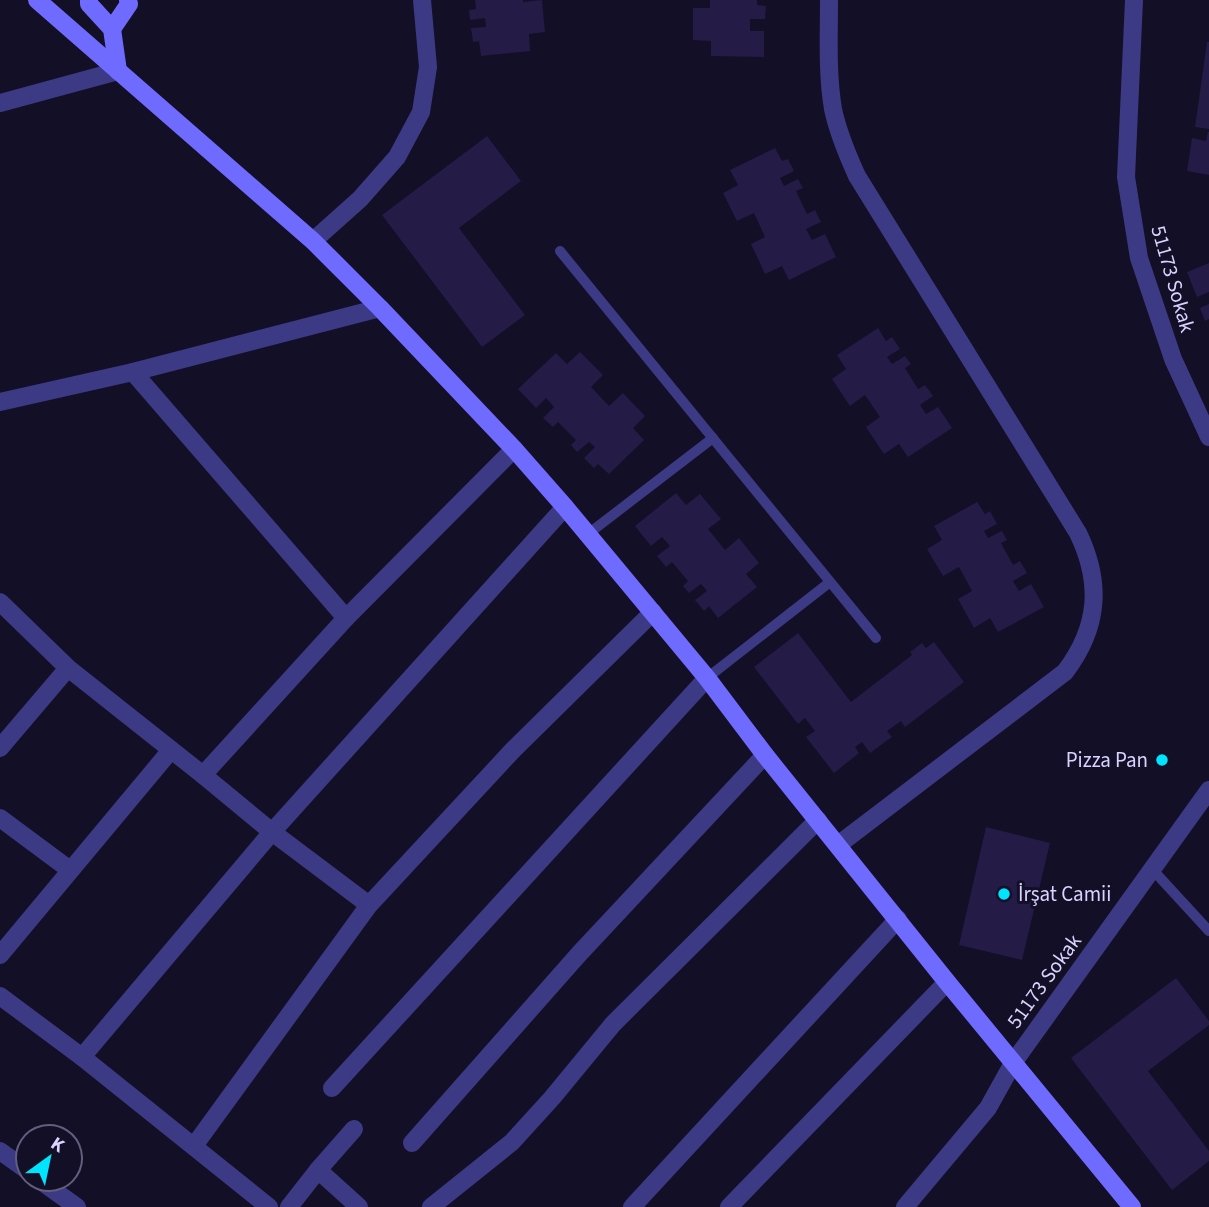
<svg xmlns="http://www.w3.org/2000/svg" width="1209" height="1207" font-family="'Source Sans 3',sans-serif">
<rect width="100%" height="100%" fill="#130f26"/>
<g fill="#241b47">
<path d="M475,0H523V2L542,0L545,32L529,34L530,51L481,56L479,41L473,42L471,28L486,27L485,18L470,20L469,10L476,9Z"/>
<path d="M710,0H757V5L766,6L765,19H750V31H764V57L711,56V41L693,40V8H710Z"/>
<path d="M1207,42H1209V129L1195,127Z"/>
<path d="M1208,132H1209V175L1187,171L1192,138L1206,141Z"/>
<path d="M487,136L521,181L459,228L525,315L482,347L382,215Z"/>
<path d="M775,148L782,161L788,159L794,171L780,178L784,186L798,179L803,188L796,191L807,214L815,210L821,222L806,229L812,240L825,234L836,257L789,280L782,266L765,274L751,244L765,237L754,213L737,221L723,193L738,185L730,170Z"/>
<path d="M1209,263V292L1197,297L1187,272Z"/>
<path d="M1209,304V319L1205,321L1200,308Z"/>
<path d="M878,328L886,341L892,337L900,349L887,357L892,364L905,356L911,364L905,368L918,389L925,385L933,396L920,405L926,414L938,407L952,428L908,457L899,444L884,454L866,427L880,417L865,395L850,406L832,379L846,369L837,355Z"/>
<path d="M580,352L603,375L591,387L609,406L623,393L645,416L633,428L644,440L609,474L598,464L594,468L584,458L595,447L589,442L577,452L571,445L576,440L558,422L553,427L543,418L554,407L546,398L536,408L518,389L556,353L567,364Z"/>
<path d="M676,493L686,505L700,494L721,519L708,529L725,550L739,538L759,563L746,574L757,587L718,618L709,606L704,611L695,600L707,591L701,584L689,593L683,586L688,581L672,562L666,567L657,556L670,546L662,537L651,546L635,526Z"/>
<path d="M977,502L985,514L990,511L997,524L984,531L988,538L1002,531L1007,540L1001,543L1013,565L1020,561L1027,573L1013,581L1019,591L1031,584L1044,607L998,632L990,618L974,628L958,599L972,591L959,567L943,576L927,549L942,540L934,526Z"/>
<path d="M798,633L851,702L912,655L910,652L922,643L926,648L934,642L964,682L905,727L901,721L887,731L892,737L870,753L862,742L855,747L859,753L834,773L806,737L815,731L805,718L798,724L754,667Z"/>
<path d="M986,827L1050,843L1022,960L959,945Z"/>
<path d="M1176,978L1209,1021V1025L1148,1071L1209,1151V1161L1172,1190L1071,1058Z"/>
</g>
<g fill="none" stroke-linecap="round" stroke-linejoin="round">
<g stroke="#3d3a85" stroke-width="10">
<path d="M560,251L876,638"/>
<path d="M588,534L713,438"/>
<path d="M707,678L830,582"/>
<path d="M1152,869L1209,931"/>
</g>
<g stroke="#3d3a85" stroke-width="18">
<path d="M829,0C829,36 827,74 833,109C838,133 847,154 857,176L1078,533C1102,583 1099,627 1065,672L838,845"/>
<path d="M1134,0L1126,177L1139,258L1173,359L1209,437"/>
<path d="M0,103L118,71"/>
<path d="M313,241L360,199L397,157L421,112L428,67L422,0"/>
<path d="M133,372L346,618"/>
<path d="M0,402L133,372L380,308"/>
<path d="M0,602L68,668L203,775L272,832L369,905"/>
<path d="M0,748L68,668"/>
<path d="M203,775L346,618L514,449"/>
<path d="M0,818L70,870"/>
<path d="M0,955L171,750"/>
<path d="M0,996L82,1057L269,1207"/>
<path d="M82,1057L272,832L565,507"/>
<path d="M332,1088L707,678"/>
<path d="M412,1143L579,954L765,755"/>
<path d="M194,1146L369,905L513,750L653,612"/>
<path d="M0,1151L28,1171"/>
<path d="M318,1170L359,1207"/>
<path d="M38,1179L77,1207"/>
<path d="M289,1207L318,1170L354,1129"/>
<path d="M431,1207L512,1142L552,1098L613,1024L818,820"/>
<path d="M632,1207L898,919"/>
<path d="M729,1207L947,982"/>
<path d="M905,1207L988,1108L1013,1063L1209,790"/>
</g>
<g stroke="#6f6bff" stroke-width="18">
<path d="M37,0L313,241L380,308L514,449L565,507L707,678L765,755L947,982L1132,1207"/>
<path d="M89,0V4L112,29L118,71"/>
<path d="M112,29L129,4L128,0"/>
</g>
</g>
<g fill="#00e5ff" stroke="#130f26" stroke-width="2.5">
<circle cx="1162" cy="760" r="7"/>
<circle cx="1004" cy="894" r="7"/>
</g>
<g text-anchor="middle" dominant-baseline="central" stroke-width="6" stroke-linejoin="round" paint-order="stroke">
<g font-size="21" fill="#d9d4ff" stroke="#130f26">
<text transform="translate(1173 279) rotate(74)">51173 Sokak</text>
<text transform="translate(1044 981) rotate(-54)">51173 Sokak</text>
</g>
<g font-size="21" fill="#d9d4ff" stroke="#130f26" text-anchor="end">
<text x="1148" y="760">Pizza Pan</text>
<text x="1018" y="894" text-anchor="start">İrşat Camii</text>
</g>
</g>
<g transform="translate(49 1158) rotate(33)"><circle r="33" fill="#130f26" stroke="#625e7d" stroke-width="2"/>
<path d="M0-5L12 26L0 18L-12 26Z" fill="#00e5ff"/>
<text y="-10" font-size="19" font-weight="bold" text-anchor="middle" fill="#d9d4ff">K</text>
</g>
</svg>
